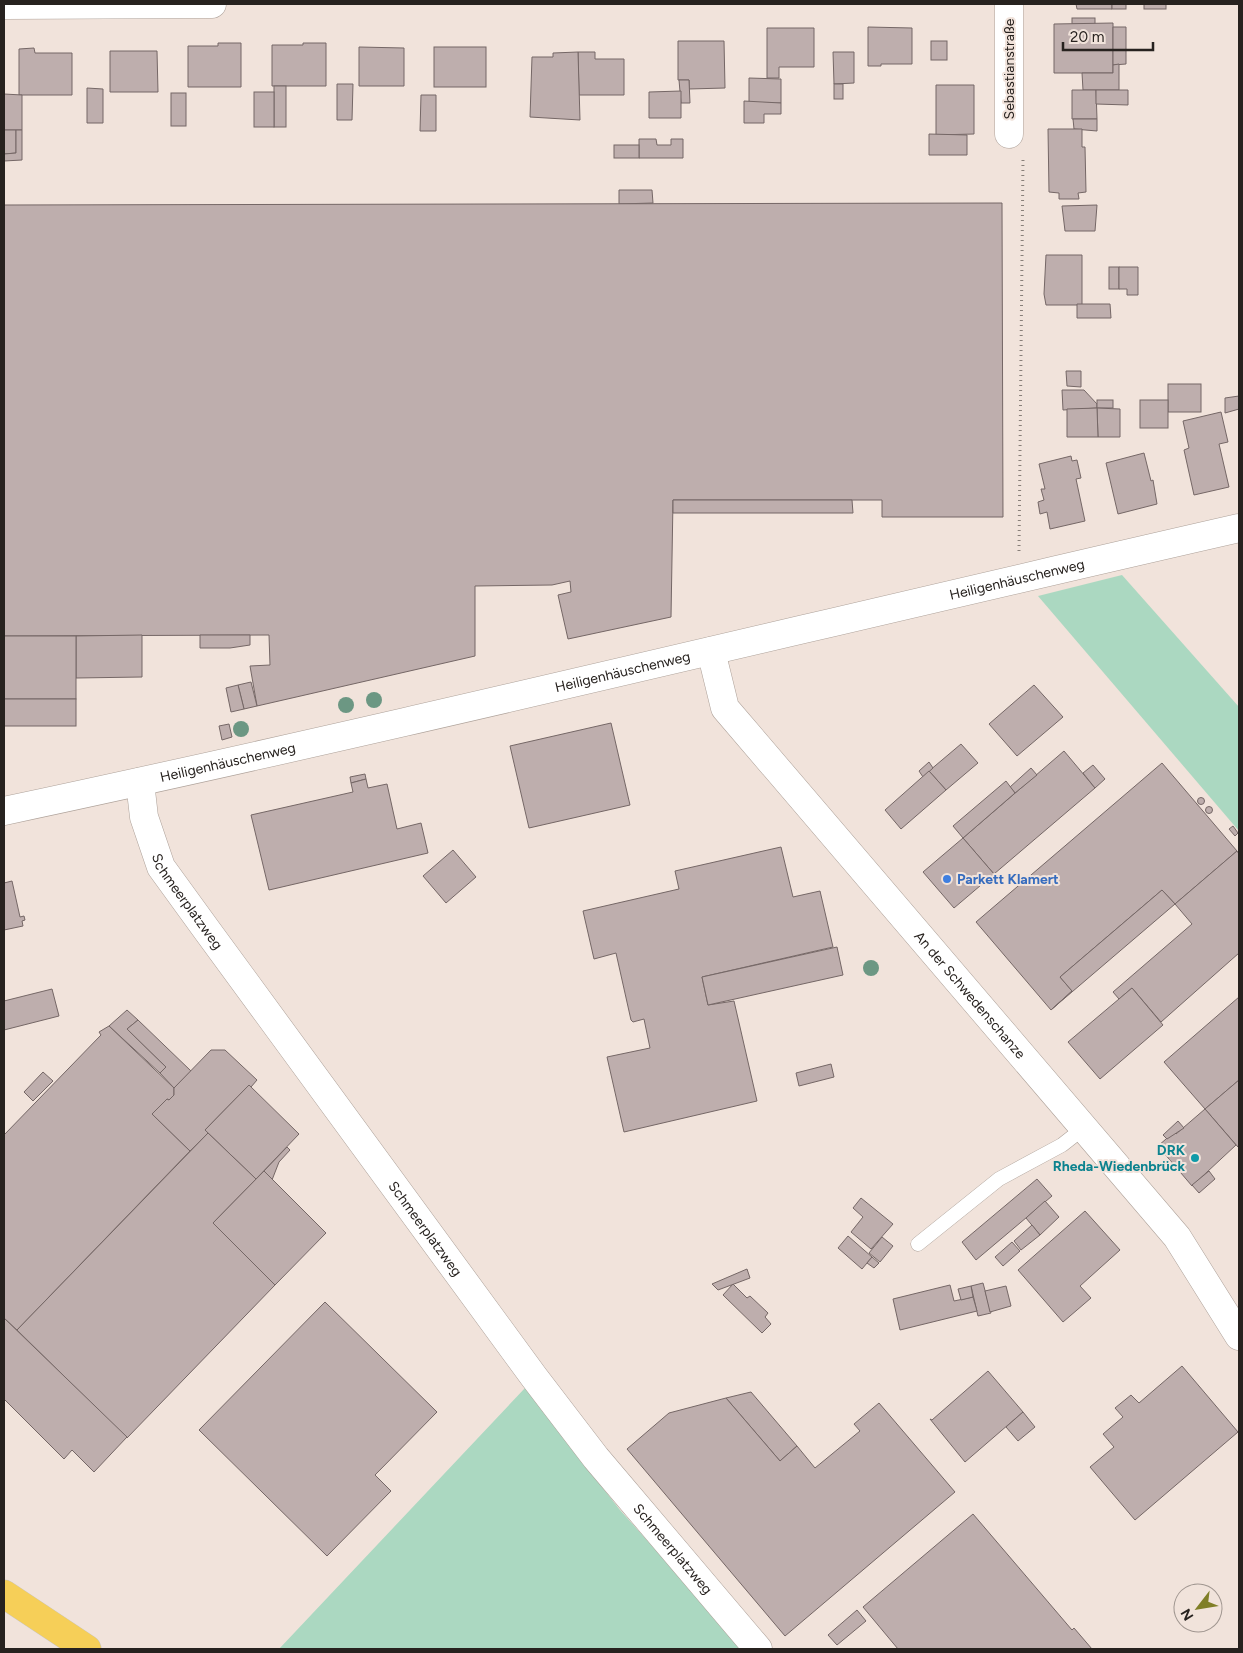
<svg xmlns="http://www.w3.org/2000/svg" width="1243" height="1653" font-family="Figtree,sans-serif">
<rect width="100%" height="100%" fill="#f1e3db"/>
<g fill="#abd8c1">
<path d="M1122,575L1239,707V831L1038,596Z"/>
<path d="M525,1388L620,1510L744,1649H279Z"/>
</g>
<g fill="#beaead" stroke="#756766">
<path d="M1076,4H1112V9H1077Z"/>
<rect x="1112" y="4" width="14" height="5"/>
<rect x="1144" y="4" width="22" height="5"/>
<rect x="1072" y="18" width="23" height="6"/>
<path d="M1113,23V73H1054V24Z"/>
<path d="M868,27L912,28V64H881V66H868Z"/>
<path d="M1113,27H1126V64L1113,65Z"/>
<path d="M767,28H814V67H779V78H767Z"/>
<path d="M678,41H724L725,88L689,89V80H678Z"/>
<rect x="931" y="41" width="16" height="19"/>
<path d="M218,43H241V87H188V46H218Z"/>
<path d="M303,43H326V86H272V45H303Z"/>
<path d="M359,47L404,48V86H359Z"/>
<rect x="434" y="47" width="52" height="40"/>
<path d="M34,48L35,53H72V95H19V49Z"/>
<path d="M110,51H157L158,92H110Z"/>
<path d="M578,52H595V59H624V95H579Z"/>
<path d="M578,52L580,120L530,117L532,57H553V53Z"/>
<path d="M833,52H854V83L834,84Z"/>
<path d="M1119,64V90H1083L1082,73H1113V65Z"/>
<path d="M749,78L781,79V103H749Z"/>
<path d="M679,80H689L690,103H681Z"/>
<path d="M337,84H353L352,120H337Z"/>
<rect x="834" y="84" width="9" height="15"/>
<path d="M936,85H974V134L936,135Z"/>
<rect x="274" y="86" width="12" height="41"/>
<path d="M87,88L103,89V123H87Z"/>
<path d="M1072,90H1096L1097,119H1072Z"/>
<path d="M1096,90H1128V105L1096,104Z"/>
<path d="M681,91V118H649V92Z"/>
<rect x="254" y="92" width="20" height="35"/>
<rect x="171" y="93" width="15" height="33"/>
<path d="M4,94L22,95V130H4Z"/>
<path d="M421,95H436V131H420Z"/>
<path d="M744,101L781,103V114H764V123H744Z"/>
<path d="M1073,119H1097V131L1074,129Z"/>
<path d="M1048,129H1082V147H1085L1086,192L1078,193L1079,199H1059V193L1049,192Z"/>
<path d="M4,130H16V153L4,154Z"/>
<path d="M16,130H22V160L4,161V154L16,153Z"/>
<path d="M929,134L967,135V155H929Z"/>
<path d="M639,139H656L657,145H671V139H683V158H639Z"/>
<rect x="614" y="145" width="25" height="13"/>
<path d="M619,190H652L653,203L619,204Z"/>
<path d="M1002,203L1003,517H882V500H673L671,617L568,639L558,595L571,592L570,581L552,585L475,586V656L257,706L250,666L270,665L269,635L4,636V205Z"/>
<path d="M1097,205L1095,231H1065L1062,206Z"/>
<path d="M1046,255H1082V305H1046L1044,294Z"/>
<rect x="1109" y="267" width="10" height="22"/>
<path d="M1119,267H1138V295H1127V289H1119Z"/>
<path d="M1077,304H1110L1111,318H1077Z"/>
<path d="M1066,371H1081V387L1067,386Z"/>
<rect x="1168" y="384" width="33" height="28"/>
<path d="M1062,390H1084L1097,404V408L1063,410Z"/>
<path d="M1239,396V409L1225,413V398Z"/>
<rect x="1097" y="400" width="16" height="8"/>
<rect x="1140" y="400" width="28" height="28"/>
<path d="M1097,408L1120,409V437H1098Z"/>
<path d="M1097,408L1098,437H1067V409Z"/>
<path d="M1221,412L1228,442L1219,444L1229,487L1194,495L1184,450L1189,448L1183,421Z"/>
<path d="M1144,453L1151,481L1153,480L1157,504L1118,514L1106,463Z"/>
<path d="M1071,456L1072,461L1077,460L1081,478L1076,479L1085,521L1050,529L1047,512L1040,514L1038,502L1044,500L1041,489H1045L1039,464Z"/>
<path d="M673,500H852L853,513H673Z"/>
<path d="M142,635V677L76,678V636Z"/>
<path d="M200,635H250V645L230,648H200Z"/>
<rect x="4" y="636" width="72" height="63"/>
<path d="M251,682L257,706L244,709L238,685Z"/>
<path d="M238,685L244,709L231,712L226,688Z"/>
<path d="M1034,685L1063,717L1017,756L989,724Z"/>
<rect x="4" y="699" width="72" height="27"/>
<path d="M611,723L630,805L529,828L510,746Z"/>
<path d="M229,724L232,737L222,740L219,726Z"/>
<path d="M961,744L978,763L946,790L929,771Z"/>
<path d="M1064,751L1095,788L994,874L963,838Z"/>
<path d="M929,762L933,768L923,777L919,771Z"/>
<path d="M1162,763L1237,851L1175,904L1162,890L1060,977L1072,991L1051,1010L976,922Z"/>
<path d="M1093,765L1105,779L1095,788L1083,773Z"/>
<path d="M1031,768L1037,775L1015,793L1010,787Z"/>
<path d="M929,771L946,790L901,829L885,810Z"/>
<path d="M365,774L366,779L351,783L350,777Z"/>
<path d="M366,779L368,788L387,784L397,829L421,823L428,853L269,890L251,815L353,792L351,783Z"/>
<path d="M1006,781L1015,793L963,838L953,826Z"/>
<circle cx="1201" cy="801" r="3.5"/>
<circle cx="1209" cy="810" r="3.5"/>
<path d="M1233,826L1238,833L1235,836L1229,829Z"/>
<path d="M963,838L994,874L954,908L923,872Z"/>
<path d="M781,847L793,897L820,891L833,947L702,977L708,1005L734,1001L757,1101L624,1132L607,1057L650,1048L644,1019L633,1022L631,1020L616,953L594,959L583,911L679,889L675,871Z"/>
<path d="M453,850L476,877L446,903L423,876Z"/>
<path d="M1237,851L1239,854V953L1161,1022L1132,988L1119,999L1113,992L1192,924L1175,904Z"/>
<path d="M12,881L20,917L24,916L25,920L22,921L23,926L4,930V883Z"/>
<path d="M1162,890L1175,904L1052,1009L1072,991L1060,977Z"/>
<path d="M837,947L843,975L708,1005L702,977Z"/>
<path d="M1132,988L1163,1025L1100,1079L1068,1042Z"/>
<path d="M52,989L59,1016L4,1030V1001Z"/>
<path d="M1239,997V1080L1205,1109L1164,1062Z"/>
<path d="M127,1010L138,1020L127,1029L166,1067L160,1073L109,1026Z"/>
<path d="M138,1020L191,1071L174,1088L160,1073L166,1067L127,1029Z"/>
<path d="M109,1026L174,1088V1095L169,1100L167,1099L152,1114L190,1151L17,1330L4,1318V1135L101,1035L99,1032Z"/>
<path d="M211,1050H225L257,1080L251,1087L249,1085L205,1130L208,1133L190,1151L152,1114L167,1099L169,1100L174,1095V1088Z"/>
<path d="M831,1064L834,1077L799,1086L796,1073Z"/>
<path d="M43,1072L53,1081L33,1101L24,1092Z"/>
<path d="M1239,1080V1143L1238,1147L1205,1109Z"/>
<path d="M249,1085L299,1134L256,1179L205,1130Z"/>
<path d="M1205,1109L1236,1145L1192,1186L1158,1146L1174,1132L1176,1134Z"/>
<path d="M1178,1121L1184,1128L1167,1139L1163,1135Z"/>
<path d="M208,1133L256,1179L213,1223L275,1285L127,1438L17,1330Z"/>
<path d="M287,1147L290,1150L279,1162L272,1180L264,1171Z"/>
<path d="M264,1171L326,1233L275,1285L213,1223Z"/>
<path d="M1209,1171L1215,1179L1199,1193L1192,1185Z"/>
<path d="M1037,1179L1052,1196L976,1260L962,1242Z"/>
<path d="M861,1198L893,1224L871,1249L851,1232L863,1217L853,1208Z"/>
<path d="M1045,1201L1059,1217L1040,1235L1026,1218Z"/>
<path d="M1085,1211L1120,1250L1080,1286L1091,1298L1063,1322L1018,1270Z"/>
<path d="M1032,1225L1040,1235L1021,1250L1014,1241Z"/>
<path d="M848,1236L872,1257L862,1269L838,1248Z"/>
<path d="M882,1237L893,1246L880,1262L869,1253Z"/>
<path d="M1012,1242L1020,1251L1003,1266L995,1257Z"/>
<path d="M872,1257L879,1263L874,1268L867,1263Z"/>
<path d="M747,1269L750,1278L718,1290L712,1284Z"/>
<path d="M983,1283L991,1313L978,1316L971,1286Z"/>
<path d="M733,1284L747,1298L750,1296L768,1313L765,1317L771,1324L762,1333L723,1295Z"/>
<path d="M950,1285L954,1301L973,1297L977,1311L900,1330L893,1299Z"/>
<path d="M971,1286L973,1297L961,1300L958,1289Z"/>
<path d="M1006,1286L1011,1306L990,1312L985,1291Z"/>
<path d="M325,1302L437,1412L375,1475L391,1491L327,1556L199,1430Z"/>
<path d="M4,1318L127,1437L94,1472L72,1450L64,1459L4,1399Z"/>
<path d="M1182,1366L1238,1432L1135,1520L1090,1467L1114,1447L1103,1434L1123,1417L1115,1408L1131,1395L1139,1403Z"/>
<path d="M988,1371L1023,1412L965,1462L930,1419L932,1420Z"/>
<path d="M751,1392L797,1446L780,1461L726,1398Z"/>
<path d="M726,1398L780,1461L797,1446L815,1468L860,1431L854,1424L879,1403L955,1492L785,1636L627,1449L669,1413Z"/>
<path d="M1023,1412L1035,1427L1018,1441L1006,1427Z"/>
<path d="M973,1514L1072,1630L1074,1628L1092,1649H898L863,1607Z"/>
<path d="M857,1610L866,1621L837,1645L828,1635Z"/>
</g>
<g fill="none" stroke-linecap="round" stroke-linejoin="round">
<g stroke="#aea29a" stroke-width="15">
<path id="lane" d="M918,1244L999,1179L1062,1145L1085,1127"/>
</g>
<g stroke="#aea29a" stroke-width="29">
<g id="street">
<path d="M1009,4V134"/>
<path d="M4,5L212,4"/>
<path id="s1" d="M711,651L725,708L1177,1237L1239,1336"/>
<path id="s2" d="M140,782L144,817L161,867L206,929L534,1377L596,1458L758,1649"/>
<path id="s3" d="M4,811C417,723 827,622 1239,528"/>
</g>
</g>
<g stroke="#c7c6c5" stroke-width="29">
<path id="highway" d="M4,1594L87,1649"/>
</g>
<path stroke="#887f79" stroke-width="3" stroke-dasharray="1 4" stroke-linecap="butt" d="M1019,551L1023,159"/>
<use href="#lane" stroke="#fff" stroke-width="14"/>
<use href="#street" stroke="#fff" stroke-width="28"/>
<use href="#highway" stroke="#f6cf58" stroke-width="28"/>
</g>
<g fill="#6c9783">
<circle cx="374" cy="700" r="8"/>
<circle cx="346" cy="705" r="8"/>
<circle cx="241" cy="729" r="8"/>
<circle cx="871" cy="968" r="8"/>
</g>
<circle fill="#3f7fe0" stroke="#f1e3db" stroke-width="2" cx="947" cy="879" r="5"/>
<circle fill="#0f9aa8" stroke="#f1e3db" stroke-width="2" cx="1195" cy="1158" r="5"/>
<g text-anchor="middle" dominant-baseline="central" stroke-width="4" stroke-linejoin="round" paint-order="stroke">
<g font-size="14" fill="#27221f" stroke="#f1e3db">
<text transform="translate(1009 69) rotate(-90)">Sebastianstraße</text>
<text stroke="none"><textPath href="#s3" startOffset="1039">Heiligenhäuschenweg</textPath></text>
<text stroke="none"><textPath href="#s3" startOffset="634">Heiligenhäuschenweg</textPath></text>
<text stroke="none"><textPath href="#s3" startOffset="229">Heiligenhäuschenweg</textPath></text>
<text stroke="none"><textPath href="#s2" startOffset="131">Schmeerplatzweg</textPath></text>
<text stroke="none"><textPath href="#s1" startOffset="436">An der Schwedenschanze</textPath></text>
<text stroke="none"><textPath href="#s2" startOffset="536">Schmeerplatzweg</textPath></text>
<text stroke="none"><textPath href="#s2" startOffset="941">Schmeerplatzweg</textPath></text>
</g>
<g font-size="14" font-weight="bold" fill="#366cbe" stroke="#f1e3db" text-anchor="start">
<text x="957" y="879">Parkett Klamert</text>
</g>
<g font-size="14" font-weight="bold" fill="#0d838f" stroke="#f1e3db" text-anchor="end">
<text x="1185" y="1150">DRK<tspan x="1185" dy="16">Rheda-Wiedenbrück</tspan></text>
</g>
</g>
<rect width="1243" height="1653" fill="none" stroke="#27221f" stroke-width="10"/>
<g transform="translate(1198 1608) rotate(239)"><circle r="24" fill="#f1e3db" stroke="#a09690"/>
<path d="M0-4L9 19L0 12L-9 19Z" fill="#807f27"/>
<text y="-8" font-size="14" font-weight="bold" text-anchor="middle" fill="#27221f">N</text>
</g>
<path d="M1063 42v8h90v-8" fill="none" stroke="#27221f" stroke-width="2.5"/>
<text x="1070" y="42" font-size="15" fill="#27221f" stroke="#f1e3db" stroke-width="4" paint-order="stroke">20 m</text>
</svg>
